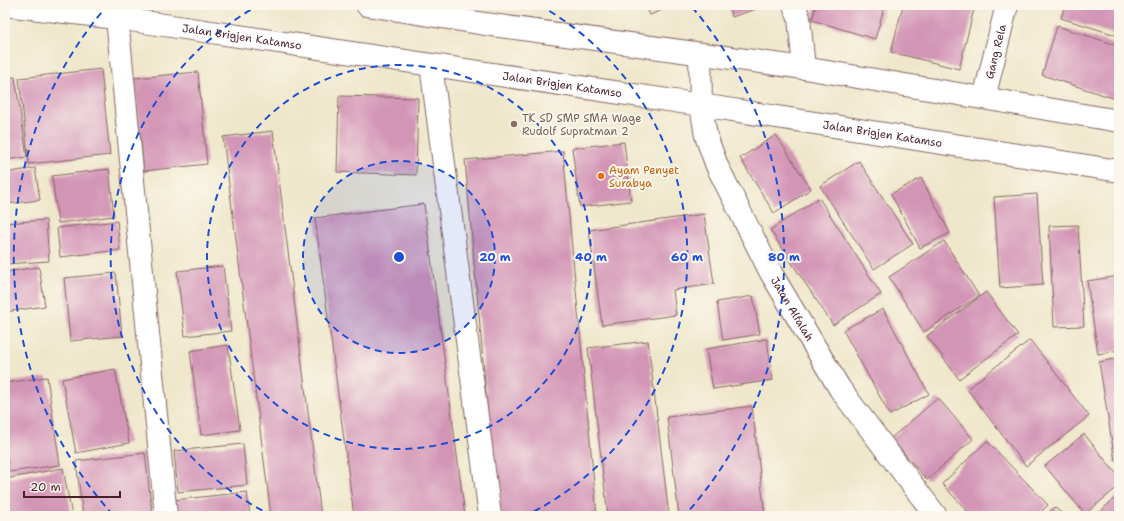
<svg xmlns="http://www.w3.org/2000/svg" width="1124" height="521" font-family="'Shantell Sans',sans-serif">
<rect width="100%" height="100%" fill="#fbf7ec"/>
<filter id="ink" filterUnits="userSpaceOnUse"><feTurbulence type="fractalNoise" baseFrequency=".025" numOctaves="2"/><feDisplacementMap in="SourceGraphic" scale="8" xChannelSelector="R" yChannelSelector="G"/><feConvolveMatrix kernelMatrix="1 2 1 2 8 2 1 2 1" color-interpolation-filters="sRGB"/></filter>
<filter id="wash" filterUnits="userSpaceOnUse"><feTurbulence type="fractalNoise" baseFrequency=".012" numOctaves="4" result="noise"/><feDisplacementMap in="SourceGraphic" scale="16" xChannelSelector="R" yChannelSelector="G"/><feGaussianBlur stdDeviation="0.9" result="paint"/><feColorMatrix in="noise" values="0 0 0 0 0 0 0 0 0 0 0 0 0 0 0 0 0 1.4 0 .05"/><feComposite in="paint" operator="in"/></filter>
<g filter="url(#wash)">
<rect width="100%" height="100%" fill="#efe7cb"/>
<g id="blocks">
<g fill="#d395b6">
<path d="M645,5H674L650,15Z"/>
<path d="M728,5H767L732,17Z"/>
<path d="M816,5H885L875,39L812,20Z"/>
<path d="M903,5H975L959,69L891,52Z"/>
<path d="M1065,5H1119V36L1061,18Z"/>
<path d="M1057,26L1119,46V100L1042,75Z"/>
<path d="M101,69L110,155L29,164L19,78Z"/>
<path d="M198,72L207,164L144,171L134,78Z"/>
<path d="M15,77L27,157L5,160V78Z"/>
<path d="M339,96L418,98L416,175L337,172Z"/>
<path d="M273,131L321,516H271L223,137Z"/>
<path d="M776,135L811,189L774,213L740,158Z"/>
<path d="M624,142L631,201L580,207L572,148Z"/>
<path d="M563,151L597,516H497L465,160Z"/>
<path d="M859,161L913,244L874,269L820,186Z"/>
<path d="M35,168L40,200L5,204V173Z"/>
<path d="M109,169L114,216L58,223L52,176Z"/>
<path d="M921,178L950,233L920,248L891,194Z"/>
<path d="M1037,194L1043,285L1000,288L994,197Z"/>
<path d="M819,198L881,294L833,325L770,230Z"/>
<path d="M424,204L465,516H354L315,218Z"/>
<path d="M704,214L714,284L673,290L676,315L602,325L589,230Z"/>
<path d="M46,220L49,261L5,264V223Z"/>
<path d="M117,221L120,250L60,257L57,228Z"/>
<path d="M1078,225L1084,326L1054,327L1049,226Z"/>
<path d="M944,241L979,296L924,332L889,277Z"/>
<path d="M223,266L231,331L185,336L177,271Z"/>
<path d="M39,267L45,306L5,312V272Z"/>
<path d="M116,273L122,336L70,341L64,278Z"/>
<path d="M1119,276V350L1098,354L1087,281Z"/>
<path d="M986,292L1018,335L959,379L927,336Z"/>
<path d="M753,296L760,334L723,340L717,302Z"/>
<path d="M883,309L929,394L890,415L843,330Z"/>
<path d="M767,339L773,380L713,389L706,349Z"/>
<path d="M1030,340L1089,416L1026,466L967,389Z"/>
<path d="M648,341L669,516H608L588,348Z"/>
<path d="M228,345L240,430L201,435L190,351Z"/>
<path d="M1119,358V461H1115L1099,362Z"/>
<path d="M115,369L129,443L76,453L62,379Z"/>
<path d="M47,377L60,465L9,472L5,443V383Z"/>
<path d="M938,398L973,439L927,480L891,438Z"/>
<path d="M752,406L765,516H679L667,417Z"/>
<path d="M1084,434L1119,477V486L1085,514L1045,466Z"/>
<path d="M987,441L1048,505L1037,516H972L942,484Z"/>
<path d="M243,444L247,485L178,492L174,451Z"/>
<path d="M145,453L152,513L127,516H83L76,461Z"/>
<path d="M63,468L72,516H7L5,506V479Z"/>
<path d="M247,492L250,516H176L174,500Z"/>
<path d="M1119,494V516H1102L1099,513Z"/>
<path d="M1054,507L1065,516H1046Z"/>
</g>
</g>
</g>
<g filter="url(#ink)">
<use href="#blocks" fill-opacity="0" stroke="#846563" stroke-width="1"/>
<g fill="none" stroke-linecap="round" stroke-linejoin="round">
<g stroke="#846563" stroke-width="24">
<g id="minor">
<path d="M794,5L799,18L804,68"/>
<path d="M117,18L166,516"/>
<path id="s1" d="M700,54L701,105L706,136L717,166L771,273L840,389L936,516"/>
<path d="M431,65L490,516"/>
<path id="s2" d="M984,98L1007,5"/>
</g>
</g>
<g stroke="#846563" stroke-width="24">
<g id="major">
<path id="s3" d="M5,5L117,18L701,105L1119,171"/>
<path d="M367,5L485,24L804,68L1119,121"/>
</g>
</g>
<use href="#minor" stroke="#fff" stroke-width="22"/>
<use href="#major" stroke="#fff" stroke-width="22"/>
</g>
</g>
<circle cx="399" cy="257" r="96" fill="#1d4ed8" fill-opacity=".12"/>
<g fill="none" stroke="#1d4ed8" stroke-width="2" stroke-dasharray="7 5">
<circle cx="399" cy="257" r="96"/>
<circle cx="399" cy="257" r="192"/>
<path d="M273 516A288 288 0 0 1 259 5M539 5A288 288 0 0 1 525 516"/>
<path d="M113 515A385 385 0 0 1 106 7M692 7A385 385 0 0 1 685 515"/>
</g>
<circle fill="#8d6e63" stroke="#fbf7ec" stroke-width="1.5" cx="514" cy="124" r="4"/>
<circle fill="#e8710a" stroke="#fbf7ec" stroke-width="1.5" cx="601" cy="176" r="4"/>
<g text-anchor="middle" dominant-baseline="central" stroke-width="4" stroke-linejoin="round" paint-order="stroke">
<g font-size="11" fill="#4a1f2b" stroke="#fbf7ec">
<text stroke="none"><textPath href="#s3" startOffset="239">Jalan Brigjen Katamso</textPath></text>
<text stroke="none"><textPath href="#s2" startOffset="48">Gang Rela</textPath></text>
<text stroke="none"><textPath href="#s3" startOffset="563">Jalan Brigjen Katamso</textPath></text>
<text stroke="none"><textPath href="#s3" startOffset="887">Jalan Brigjen Katamso</textPath></text>
<text stroke="none"><textPath href="#s1" startOffset="276">Jalan Alfalah</textPath></text>
</g>
<g font-size="11" fill="#785e54" stroke="#fbf7ec" text-anchor="start">
<text x="522" y="118">TK SD SMP SMA Wage<tspan x="522" dy="13">Rudolf Supratman 2</tspan></text>
</g>
<g font-size="11" fill="#c56008" stroke="#fbf7ec" text-anchor="start">
<text x="609" y="170">Ayam Penyet<tspan x="609" dy="13">Surabya</tspan></text>
</g>
</g>
<circle cx="399" cy="257" r="6" fill="#1d4ed8" stroke="#fbf7ec" stroke-width="2"/>
<g font-size="12" text-anchor="middle" font-weight="bold" fill="#1d4ed8" stroke="#fbf7ec" stroke-width="4" stroke-linejoin="round" paint-order="stroke">
<text x="495" y="261">20 m</text>
<text x="591" y="261">40 m</text>
<text x="687" y="261">60 m</text>
<text x="784" y="261">80 m</text>
</g>
<rect width="1124" height="521" fill="none" stroke="#fbf7ec" stroke-width="20"/>
<path d="M24 491v6h96v-6" fill="none" stroke="#4a1f2b" stroke-width="2"/>
<text x="30" y="491" font-size="12" fill="#4a1f2b" stroke="#fbf7ec" stroke-width="3" paint-order="stroke">20 m</text>
</svg>
